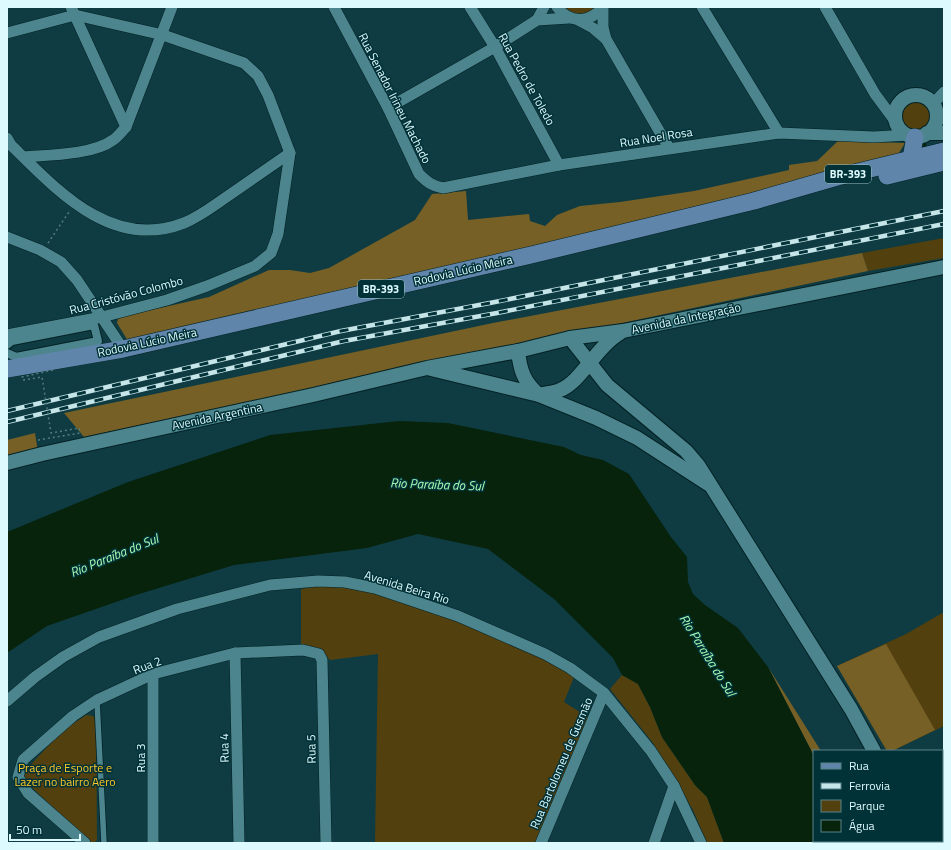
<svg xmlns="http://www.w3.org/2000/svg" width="951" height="850" font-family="'Titillium Web',sans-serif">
<rect width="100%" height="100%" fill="#0f3c42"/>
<g fill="#52400f">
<path d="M563,7H597C582,16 578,17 563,7Z"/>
<circle cx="916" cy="115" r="16"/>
<path d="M944,238V258L868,271L862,253Z"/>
<path d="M319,586H351L382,595L469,626L545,659L574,677L564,702L589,718L536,843H375L378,654L330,660L320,649L301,645V589Z"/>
<path d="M944,612V726L892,751H887L837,666L906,634Z"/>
<path d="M622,675L638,684L650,707L662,737L695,785L707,797L724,843H707L693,810L653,743L610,689Z"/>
<path d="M86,715L93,716L96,719L97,840L94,843L90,842L25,781V771L61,732Z"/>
</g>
<g fill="#776026">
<path d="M838,141L905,143L897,156L662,216L128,341L117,323L118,319L124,316L209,297L269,270H290L310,273L329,268L415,220L432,194L466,191L468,220L529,214L530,221L545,226L557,215L580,206L620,202L694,191L789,170V165L817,161Z"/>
<path d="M862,253L868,271L84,437L64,413L493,323Z"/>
<path d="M35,433L38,452L7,459V440Z"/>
<path d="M886,644L935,730L892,751H887L837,666Z"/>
<path d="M768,667L821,751H814V756Z"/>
</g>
<path fill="#07230c" d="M399,421L448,423L564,447L581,455L603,460L629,474L671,537L687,557L688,582L693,594L705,605L738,628L768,667L814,756V841H857L858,843H724L707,797L695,785L662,737L650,707L638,684L622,675L613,658L554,599L488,549L418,534L367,548L234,565L136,595L47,626L7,653V532L128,482L270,435Z"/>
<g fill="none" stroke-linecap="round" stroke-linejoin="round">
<path stroke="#07230c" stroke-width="3" d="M924,141L925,146"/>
<g stroke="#032226" stroke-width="7">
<path id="service" d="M97,701L104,843"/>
</g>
<g stroke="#032226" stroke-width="10">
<path id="pedestrian" d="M7,345L12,341L94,325L98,341L16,357L7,353"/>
</g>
<g stroke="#032226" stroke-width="12">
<g id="minor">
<path d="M71,7L126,127"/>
<path d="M334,7L388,108L419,174C427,182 432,186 443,188L559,165L779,133L874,137L908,135"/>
<path d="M470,7L495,47L559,165"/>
<path d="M557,7C570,24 590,23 603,7"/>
<path d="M603,7V27L606,39L669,148"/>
<path d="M702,7L779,133"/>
<path d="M825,7L875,94L895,121"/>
<path d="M537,20L544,7"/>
<path d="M578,20L593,28L606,39"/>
<path d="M7,33L75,15L163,35L244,63L258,76L268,95L290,153L278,234L271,253L255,266L207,286L167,300L102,317L7,335"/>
<path d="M933,104L944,92"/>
<path d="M388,108L495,47L537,20L569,18"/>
<path d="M7,138L11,145C58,191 112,251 184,223C199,217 212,207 225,198C247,183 268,168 290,153"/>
<path d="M24,157C48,155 93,155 113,140C118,137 122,131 126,127L172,7"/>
<path d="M7,237L40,250L61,262L77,280L123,349"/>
<path d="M235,653L239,843"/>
<path d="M7,701L35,677L63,657L99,637L177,609L270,585L318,581L345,582L375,588L458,616L545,654L570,668L604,693L651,751L674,786L701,843"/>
<path d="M85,843L28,793L18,777L23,760L73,716L97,700L153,674L235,653L303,650L319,654L322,660L326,843"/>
<path d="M153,843V674"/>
<path d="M541,843L604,693"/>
<path d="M654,843L674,786"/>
</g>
</g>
<g stroke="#032226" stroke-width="16">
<g id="tertiary">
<circle cx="916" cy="116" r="21"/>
<path d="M927,133H944"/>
<path d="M570,338L607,385L686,451L698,465L851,709L874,751"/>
<path d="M518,351C520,370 524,382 538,394"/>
<path d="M431,369L539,395L596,418L637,438L708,484"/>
<path d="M539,395C546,393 554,393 560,390C581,382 596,347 620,333"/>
<path d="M7,463L42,454L313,395L427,368L518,351L570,338L623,331L944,267"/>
<path d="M922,841L923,843"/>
</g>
</g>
<g stroke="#032226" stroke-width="18">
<g id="primary">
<path d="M911,158L915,137"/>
<path d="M887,176L944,162"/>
<path d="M7,369L123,349L531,255L754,201L837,177L944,151"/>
</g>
</g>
<g stroke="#547c81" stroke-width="1.5" stroke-dasharray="2 3" stroke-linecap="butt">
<path d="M48,243L69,212"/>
<path d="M942,835L944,834"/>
<path d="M943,843H944"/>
</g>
<use href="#service" stroke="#4c858d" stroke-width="5.5"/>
<use href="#pedestrian" stroke="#4c858d" stroke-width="8"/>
<use href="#minor" stroke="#4c858d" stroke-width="11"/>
<use href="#tertiary" stroke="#4c858d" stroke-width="14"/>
<use href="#primary" stroke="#6085ab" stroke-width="17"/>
<g stroke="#c6e5e9" stroke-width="4.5">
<g id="rail">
<path d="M7,411L341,331L495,302L944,211"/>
<path d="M7,422L344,341L497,313L944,224"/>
</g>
</g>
<use href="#rail" stroke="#013238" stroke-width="3" stroke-dasharray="9" stroke-linecap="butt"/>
<path stroke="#547c81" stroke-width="1.5" stroke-dasharray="2 3" stroke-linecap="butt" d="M38,440L80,433L79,428L51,433L42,377L23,380L22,377L53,370"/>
</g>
<g text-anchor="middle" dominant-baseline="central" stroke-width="3" stroke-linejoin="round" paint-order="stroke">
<g fill="#013238" stroke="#9bbec3" stroke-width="1">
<rect x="825" y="165" width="46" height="18" rx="3"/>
<rect x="358" y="280" width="46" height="18" rx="3"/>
</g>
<g font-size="11" font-weight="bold" fill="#ddfafe">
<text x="848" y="174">BR-393</text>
<text x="381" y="289">BR-393</text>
</g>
<g font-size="12" fill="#ddfafe" stroke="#013238">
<text transform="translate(527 79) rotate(61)">Rua Pedro de Toledo</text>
<text transform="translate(395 98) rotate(63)">Rua Senador Irineu Machado</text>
<text transform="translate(656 137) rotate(-9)">Rua Noel Rosa</text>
<text transform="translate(463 270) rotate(-13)">Rodovia Lúcio Meira</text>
<text transform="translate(126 295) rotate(-15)">Rua Cristóvão Colombo</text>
<text transform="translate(686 318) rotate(-12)">Avenida da Integração</text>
<text transform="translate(147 342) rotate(-12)">Rodovia Lúcio Meira</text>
<text transform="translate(217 416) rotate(-12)">Avenida Argentina</text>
<text transform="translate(407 587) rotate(17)">Avenida Beira Rio</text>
<text transform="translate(147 665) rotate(-21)">Rua 2</text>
<text transform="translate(224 748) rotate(-91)">Rua 4</text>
<text transform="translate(311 749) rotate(-91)">Rua 5</text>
<text transform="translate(140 758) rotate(-90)">Rua 3</text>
<text transform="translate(561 763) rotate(-67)">Rua Bartolomeu de Gusmão</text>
</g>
<g font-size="12" fill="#fec82a" stroke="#013238">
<text x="65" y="767">Praça de Esporte e<tspan x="65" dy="14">Lazer no bairro Aero</tspan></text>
</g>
<g font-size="13" font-style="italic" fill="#a6fcb0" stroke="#013238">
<text transform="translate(437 484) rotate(2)">Rio Paraíba do Sul</text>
<text transform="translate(114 555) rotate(-22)">Rio Paraíba do Sul</text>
<text transform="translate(708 655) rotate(58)">Rio Paraíba do Sul</text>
</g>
</g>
<rect width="951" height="850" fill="none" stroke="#ddfafe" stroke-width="16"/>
<rect x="813" y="750" width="130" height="92" fill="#013238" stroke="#598287"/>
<rect x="821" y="763" width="20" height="6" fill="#6085ab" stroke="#598287"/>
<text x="849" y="770" font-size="12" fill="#ddfafe">Rua</text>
<rect x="821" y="783" width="20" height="6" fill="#c6e5e9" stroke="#598287"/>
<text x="849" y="790" font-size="12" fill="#ddfafe">Ferrovia</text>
<rect x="821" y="800" width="20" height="12" fill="#52400f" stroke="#598287"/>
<text x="849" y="810" font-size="12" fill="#ddfafe">Parque</text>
<rect x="821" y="820" width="20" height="12" fill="#07230c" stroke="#598287"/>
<text x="849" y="830" font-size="12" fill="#ddfafe">Água</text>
<path d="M10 834v6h70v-6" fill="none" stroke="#ddfafe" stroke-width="2"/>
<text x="16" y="834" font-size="12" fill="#ddfafe" stroke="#013238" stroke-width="3" paint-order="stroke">50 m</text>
</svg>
